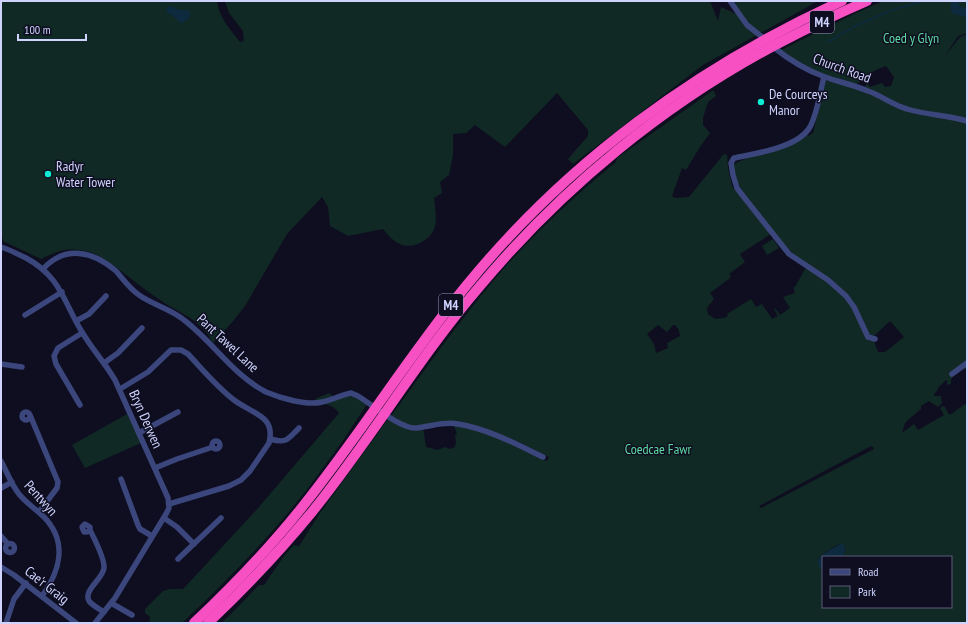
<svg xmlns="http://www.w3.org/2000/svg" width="968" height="624" font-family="'PT Sans Narrow',sans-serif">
<rect width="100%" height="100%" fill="#0e0e20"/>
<g fill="#112924" fill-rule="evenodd">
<path d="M1,1H217C219,18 230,29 240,42L244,41L243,31L229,13L225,1H710L718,21L721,7L736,14L732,1H818L703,65L573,164L568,159L588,136V130L557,93L505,147L475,125L466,133L453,134V155L449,175L440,182L442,193L434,198C435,207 437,218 435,226C432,240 412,250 400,244C393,241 388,235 383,229L348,236L330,226L328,207L322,197L287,234L245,306L234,320L213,343C210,338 207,332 202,328C192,317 179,312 166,304C154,296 141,287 129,277C115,267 102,254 85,251C65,247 58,251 41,259L3,241L1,230Z"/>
<path d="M883,1H967V33L958,36L944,57L960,37L967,34V372L964,368L954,375L951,380V384L947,385V380H946L938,388L937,391L934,394V396H941L942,403L938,407L929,401L921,406V409L908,420L905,423L902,433L914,424L918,430L944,415L940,408L943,406L945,407L948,413L950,415L965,404L967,407V623H221L235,610L257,587L259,585H264L284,556L294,545L299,546L320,513L388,419L394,421L391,416C424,371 457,324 493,281C530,237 572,198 616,162L617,158L712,91H714L716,96L708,102L703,118V125L710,133L700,147L686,170L682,168L672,196L675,198L689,197L723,155L724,154L727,155L728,167L732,186L771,234L740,254L745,262L729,274L731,276L729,279L710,293L714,299L707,308L708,314L715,319L724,318L728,316L727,314L751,299L756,307L762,304L772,319L778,316L774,309L775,308L780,315L790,308L783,297L795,293L793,287H795L805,269H808C824,279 840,289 851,305C858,314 863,330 869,341H874L878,352H885L904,337L890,321L875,335L871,337L856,306L847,295L829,278L797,257L789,250L749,201L736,180L734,172V164L749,157L759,154L760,152L796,140L806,132L808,136L813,133L826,80C850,86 874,93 894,107L897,106L890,100L865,90V86L867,83L870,87L882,83L885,87L891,86L894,77L886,66C876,70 864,74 859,83L855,84L829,77L827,78C810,73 793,63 779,51L856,13ZM658,325L667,332L673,325H675L679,330L680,336L667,343L668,348L656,353L654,344L647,334ZM453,423L457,434L455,435L456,442L455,447L450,449L445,447L437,450L431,448L426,447L423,427ZM517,441L549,457L547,461L515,446ZM871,446L873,447L874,449L761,508L759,506ZM841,544L844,546L845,549L844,557H951V607H823V571L820,567L818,560C822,554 835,545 841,544Z"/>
<path d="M773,239L779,248L767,255L762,246Z"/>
<path d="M329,393L334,397L358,396L367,404C352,427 337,450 320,472C281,526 231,577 182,623H149L150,617L145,613V609L163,591L170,589H183L185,587L259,507L339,413C333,405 327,404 318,403L315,399Z"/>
<path d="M127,414L141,443L85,468L72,445Z"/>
</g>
<g fill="#0d2a3f">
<path d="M170,6L179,10H188L190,12V17L183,23L179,22L173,16L166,12L167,8Z"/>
<path d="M841,544L844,545L845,549L844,557H823V571H822C820,568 818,565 818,561C818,556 837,545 841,544Z"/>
</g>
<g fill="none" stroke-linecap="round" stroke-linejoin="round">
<path stroke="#0d2a3f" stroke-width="1.5" d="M828,42L855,26L892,10L924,1"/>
<path stroke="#0d2a3f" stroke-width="8" d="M955,1V10L967,13"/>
<g stroke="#3b467d" stroke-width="5.5">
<path d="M730,1L747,25L766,40"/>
<path d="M772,46C788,59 805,70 825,77C839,82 854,85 868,91C882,96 893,105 907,109C926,115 947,115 967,121"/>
<path d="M824,77C820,92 818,110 811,125C800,148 756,153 734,158L731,163L733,175L737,188L743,196L789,254L828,280L846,296L854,307L868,337L875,339"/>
<path d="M1,247C10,250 18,254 26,258C61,277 63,301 82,332C92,349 105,363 115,380L168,498L169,508L166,514L115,598L95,623"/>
<path d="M43,269C65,245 93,251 116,271C123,279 130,289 139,295C153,305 171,309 184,320C213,342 233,375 266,392C280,398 307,406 322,402C332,400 341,395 351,393L358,396C371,404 401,429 416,428C429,427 444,421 458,424C488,429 516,444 543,457"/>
<path d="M25,315L62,292"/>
<path d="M76,321L89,314L106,296"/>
<path d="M104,363L118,353L142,328"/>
<path d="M1,364L22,367"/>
<path d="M952,374L967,363"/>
<path d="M120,389L148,372L171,350H181L188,354C203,370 217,387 234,400C243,407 257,412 265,420C271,426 271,435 269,443L250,471L241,480L229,486L169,504"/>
<path d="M80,405L56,364L54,356L58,348L82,333"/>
<circle cx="26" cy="416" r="4"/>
<path d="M30,415L58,482L57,488L39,512"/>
<path d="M139,433L178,412"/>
<path d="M270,439C287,444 288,439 299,428"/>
<circle cx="216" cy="445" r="4"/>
<path d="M1,461C7,472 11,484 19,494C26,503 36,509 44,517C68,542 60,571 42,596"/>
<path d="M155,468L177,459L213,447"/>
<path d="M121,479L138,525L140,529L152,536"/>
<path d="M1,488L12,482"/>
<path d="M164,518L177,527L194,544"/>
<path d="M90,530L87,532H84L82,527L85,524L90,527V530C94,538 105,559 104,568C103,579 83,590 89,601C92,605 99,609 104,612"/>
<path d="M1,536L8,544"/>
<circle cx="10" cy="548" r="4.5"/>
<path d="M178,559L221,518"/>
<path d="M1,567L14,575L76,623"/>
<path d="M111,603L132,615"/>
<path d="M6,623L14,599L26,583"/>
</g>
<g stroke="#f750c2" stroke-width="10">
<path d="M194,623C233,586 270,548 303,506C360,435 408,357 466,286C567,162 697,67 842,1"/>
<path d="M208,623C245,588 280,551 312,512C371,439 419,357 480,286C563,187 665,103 779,43C808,28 837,14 867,1"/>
</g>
</g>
<g fill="#0becd5" stroke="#0e0e20" stroke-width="1.5">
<circle cx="761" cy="102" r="4"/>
<circle cx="48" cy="174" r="4"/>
</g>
<g text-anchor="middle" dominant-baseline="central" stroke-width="3" stroke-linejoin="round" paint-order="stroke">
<g fill="#0e0e20" stroke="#9598bb" stroke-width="1">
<rect x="810" y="11" width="24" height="22" rx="3"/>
<rect x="439" y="294" width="24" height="22" rx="3"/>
</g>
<g font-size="13" font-weight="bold" fill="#cfd3fd">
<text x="822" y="22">M4</text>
<text x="451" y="305">M4</text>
</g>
<g font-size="14" fill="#5fd9a1" stroke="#0e0e20">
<text x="911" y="38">Coed y Glyn</text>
<text x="658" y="449">Coedcae Fawr</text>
</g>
<g font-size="14" fill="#cfd3fd" stroke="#0e0e20">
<text transform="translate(842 68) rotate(20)">Church Road</text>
<text transform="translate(228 343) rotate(43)">Pant Tawel Lane</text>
<text transform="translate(146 419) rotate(66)">Bryn Derwen</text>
<text transform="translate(41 498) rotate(48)">Pentwyn</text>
<text transform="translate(47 585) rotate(38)">Cae'r Graig</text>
</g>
<g font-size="14" fill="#cfd3fd" stroke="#0e0e20" text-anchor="start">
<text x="769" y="94">De Courceys<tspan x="769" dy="16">Manor</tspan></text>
<text x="56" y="166">Radyr<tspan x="56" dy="16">Water Tower</tspan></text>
</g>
</g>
<rect width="968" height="624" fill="none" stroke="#cfd3fd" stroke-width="4"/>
<rect x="822" y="556" width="130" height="52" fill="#0e0e20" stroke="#5b5d78"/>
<rect x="830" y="569" width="20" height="6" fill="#3b467d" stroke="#5b5d78"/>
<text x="858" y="576" font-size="12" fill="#cfd3fd">Road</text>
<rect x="830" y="586" width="20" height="12" fill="#112924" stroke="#5b5d78"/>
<text x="858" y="596" font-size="12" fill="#cfd3fd">Park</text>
<path d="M18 34v6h68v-6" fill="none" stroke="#cfd3fd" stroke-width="2"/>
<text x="24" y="34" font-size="12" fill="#cfd3fd" stroke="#0e0e20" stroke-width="3" paint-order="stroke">100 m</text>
</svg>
